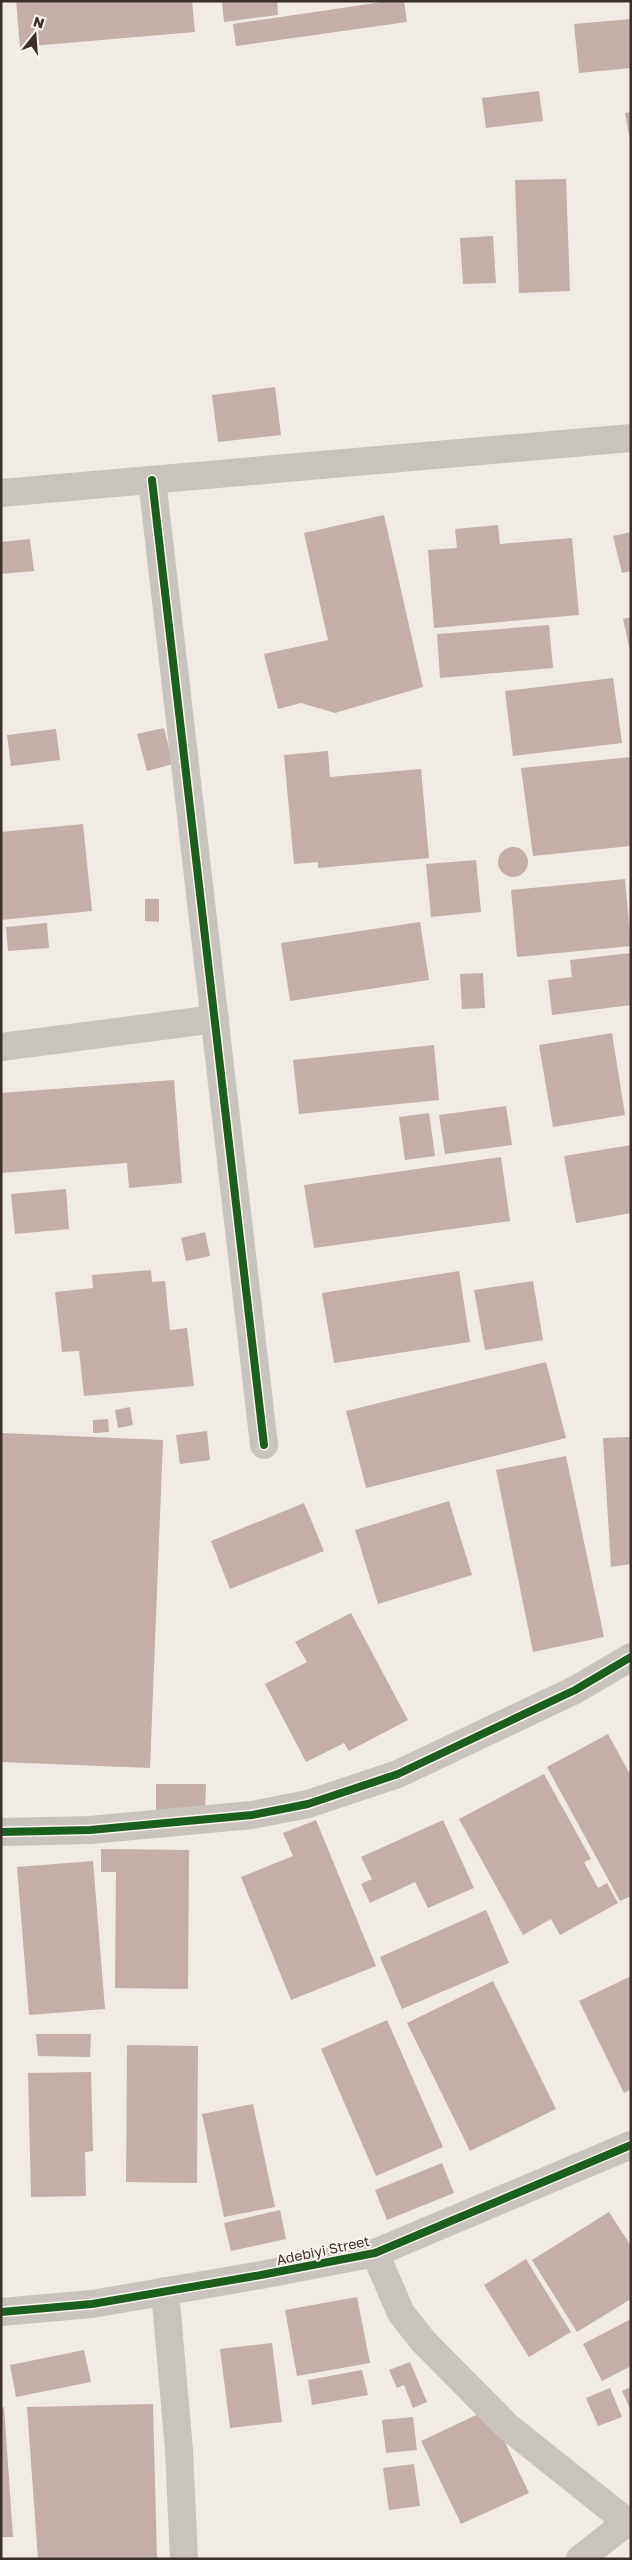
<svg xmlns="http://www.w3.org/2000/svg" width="632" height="2560" font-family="'Golos Text',sans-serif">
<rect width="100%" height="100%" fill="#f0ebe5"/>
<g fill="#c3afa7">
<path d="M16,1H192L195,32L20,47Z"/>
<path d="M222,1H277L278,15L224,22Z"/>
<path d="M389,1H404L407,22L236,46L233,24Z"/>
<path d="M631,19V68L579,73L574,24Z"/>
<path d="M539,91L543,121L486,128L482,98Z"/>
<path d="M631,112V140H630L625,113Z"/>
<path d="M566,179L570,291L519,293L515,180Z"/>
<path d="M493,236L496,283L463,284L460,238Z"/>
<path d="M275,387L281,435L218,442L212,395Z"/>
<path d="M384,515L423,687L335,713L301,703L278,709L264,654L328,640L304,533Z"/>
<path d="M498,525L500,544L572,538L579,615L434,628L428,550L457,548L455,529Z"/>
<path d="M631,532V571L622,573L613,536Z"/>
<path d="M30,539L34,571L1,574V542Z"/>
<path d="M631,617V651H630L623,619Z"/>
<path d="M549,625L553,668L440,678L437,634Z"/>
<path d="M613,678L622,743L513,756L505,691Z"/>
<path d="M164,728L173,764L147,771L137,734Z"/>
<path d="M56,729L60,760L11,766L7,735Z"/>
<path d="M328,751L330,777L421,769L429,858L318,868V862L294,864L284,755Z"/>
<path d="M631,757V846L533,856L521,768Z"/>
<path d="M83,824L92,911L1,920V832Z"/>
<circle cx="513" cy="862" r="15"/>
<path d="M476,860L481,912L431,917L426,864Z"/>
<path d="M625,879L631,946L517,957L511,890Z"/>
<path d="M145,899H159V922L145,921Z"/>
<path d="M420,922L429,980L290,1001L281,943Z"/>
<path d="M47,923L49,948L8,951L6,927Z"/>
<path d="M630,953L631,1005L552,1015L548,980L572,977L570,960Z"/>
<path d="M483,973L485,1008L462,1009L460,974Z"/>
<path d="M612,1033L625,1115L553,1127L539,1045Z"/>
<path d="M434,1045L439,1100L299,1114L293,1060Z"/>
<path d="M174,1080L182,1183L129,1188L127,1163L1,1173V1093Z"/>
<path d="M506,1106L512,1145L445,1154L439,1115Z"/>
<path d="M429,1113L435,1156L405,1160L399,1117Z"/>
<path d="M631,1145V1213L576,1223L564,1156Z"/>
<path d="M501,1157L510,1221L314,1248L304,1185Z"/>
<path d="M66,1189L69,1229L15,1234L11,1194Z"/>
<path d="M205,1232L210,1256L186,1261L181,1238Z"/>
<path d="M151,1270L152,1282L165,1281L170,1330L187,1328L194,1386L84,1396L79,1351L62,1352L55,1292L93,1288L92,1275Z"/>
<path d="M459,1271L470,1342L334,1363L322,1293Z"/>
<path d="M533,1281L543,1340L485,1350L474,1290Z"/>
<path d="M546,1362L566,1438L366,1488L346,1411Z"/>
<path d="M130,1407L133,1425L118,1428L115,1410Z"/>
<path d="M108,1419L109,1432L93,1433V1420Z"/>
<path d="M207,1431L210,1460L180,1464L176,1435Z"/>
<path d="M1,1433L163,1440L150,1768L1,1762Z"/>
<path d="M631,1437V1564L611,1567L603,1438Z"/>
<path d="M566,1456L604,1637L533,1652L496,1470Z"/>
<path d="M449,1501L472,1575L378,1604L355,1530Z"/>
<path d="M304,1503L324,1551L230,1589L211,1541Z"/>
<path d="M351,1613L408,1720L349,1751L344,1743L306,1762L265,1684L307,1662L295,1642Z"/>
<path d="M608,1734L631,1776V1896L620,1901L547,1767Z"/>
<path d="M544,1774L591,1859L584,1862L598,1888L607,1883L618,1903L560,1935L551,1919L523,1935L459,1819Z"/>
<path d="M156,1784H206L205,1812L156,1810Z"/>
<path d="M316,1820L376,1966L291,2000L241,1877L293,1856L283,1833Z"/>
<path d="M443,1820L474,1888L428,1908L415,1882L370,1903L361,1884L372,1879L361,1857Z"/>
<path d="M101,1849L189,1850L188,1989L115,1988L116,1872H101Z"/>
<path d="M93,1861L105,2009L29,2015L17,1867Z"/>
<path d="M486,1910L509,1963L402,2009L380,1957Z"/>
<path d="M631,1976V2089L624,2093L579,2001Z"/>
<path d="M493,1981L556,2109L470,2151L407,2023Z"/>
<path d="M387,2020L443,2147L376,2176L321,2049Z"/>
<path d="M36,2034H91L90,2057L38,2056Z"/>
<path d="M127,2045L198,2046L197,2183L126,2182Z"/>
<path d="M91,2072L93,2151L85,2152L86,2196L31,2197L28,2073Z"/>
<path d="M253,2104L275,2207L224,2217L202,2114Z"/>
<path d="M442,2163L454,2193L387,2220L375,2190Z"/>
<path d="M280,2210L286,2239L231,2251L224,2223Z"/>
<path d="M609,2212L631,2246V2299L577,2332L532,2260Z"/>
<path d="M526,2259L571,2332L529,2357L484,2285Z"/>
<path d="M357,2297L370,2363L297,2376L285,2310Z"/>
<path d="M631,2319V2366L602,2381L583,2344Z"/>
<path d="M272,2343L282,2422L230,2428L220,2349Z"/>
<path d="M84,2350L91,2382L16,2397L10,2365Z"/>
<path d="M410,2362L427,2402L413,2408L404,2385L397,2388L389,2370Z"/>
<path d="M362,2370L368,2395L312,2405L308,2380Z"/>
<path d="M631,2387V2411L622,2391Z"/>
<path d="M610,2388L622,2417L598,2426L586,2398Z"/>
<path d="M153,2404L157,2559H38L27,2407Z"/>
<path d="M4,2407L13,2537H1V2408Z"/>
<path d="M489,2409L529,2493L461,2524L421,2441Z"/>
<path d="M413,2417L417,2450L386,2453L382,2420Z"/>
<path d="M414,2464L420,2506L389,2510L383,2468Z"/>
</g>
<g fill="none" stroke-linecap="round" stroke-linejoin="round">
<g stroke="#c9c3be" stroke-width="28">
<path d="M152,480L264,1445"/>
<path d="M1,493L631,438"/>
<path d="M1,1047L215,1019"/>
<path d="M1,1832L90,1830L252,1815L308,1804L398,1774L575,1690L631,1657"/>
<path d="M375,2253L401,2313L423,2341L508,2427L631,2525"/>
<path d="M165,2291L179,2450L184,2559"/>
<path d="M1,2312L92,2304L261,2275L375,2253L631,2145"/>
<path d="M580,2559L627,2522"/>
</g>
<g stroke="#fbf5ee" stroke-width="11">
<g id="cycleway">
<path d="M152,480L264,1445"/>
<path d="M1,1832L90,1830L252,1815L308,1804L398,1774L575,1690L631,1657"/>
<path d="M1,2312L92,2304L261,2275L375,2253L631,2145"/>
</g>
</g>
<use href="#cycleway" stroke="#1b5e20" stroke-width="8"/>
</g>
<g text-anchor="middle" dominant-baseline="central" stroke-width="4" stroke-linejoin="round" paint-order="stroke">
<g font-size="14" fill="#3b302b" stroke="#fbf5ee">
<text transform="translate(323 2250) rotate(-12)">Adebiyi Street</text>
</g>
</g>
<rect width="632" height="2560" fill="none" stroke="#3b302b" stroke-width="5"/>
<g transform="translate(35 35) rotate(17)" stroke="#fbf5ee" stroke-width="4" paint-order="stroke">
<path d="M0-4L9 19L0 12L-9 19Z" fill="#3b302b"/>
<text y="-8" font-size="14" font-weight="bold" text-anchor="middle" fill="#3b302b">N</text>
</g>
</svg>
